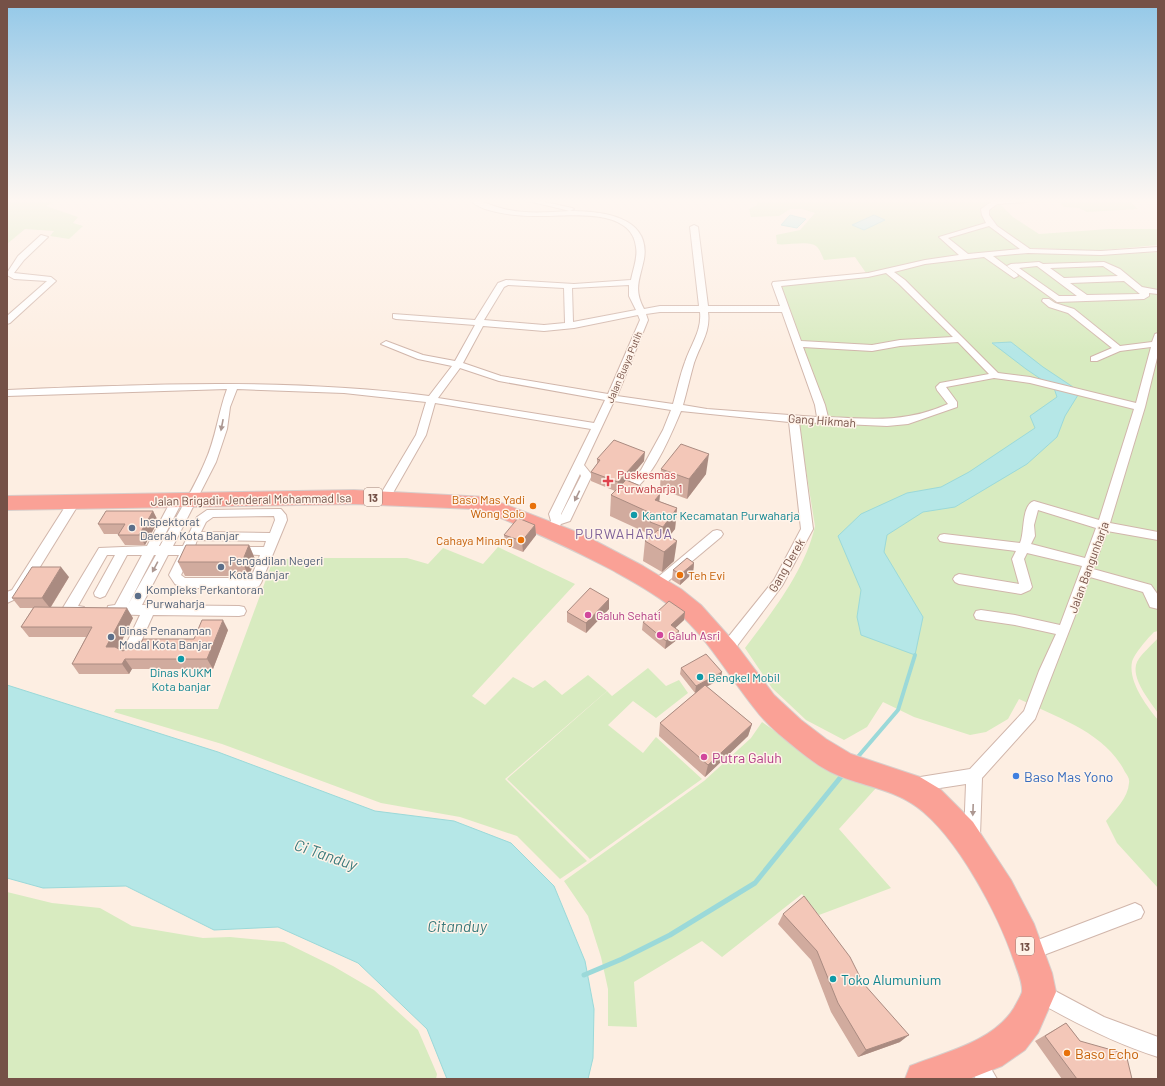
<svg xmlns="http://www.w3.org/2000/svg" width="1165" height="1086" font-family="Barlow,sans-serif">
<rect width="100%" height="100%" fill="#fdeee2"/>
<g fill="#d8ebc0">
<path d="M7,200H58L46,206L78,217L73,223L83,226L69,239L50,236L54,231L25,229L7,244Z"/>
<path d="M754,200H1041L1000,204L1013,217L1039,234L1109,229H1158V245L1093,251L1037,248L1001,251L947,257L866,273L855,257L824,260C822,256 821,252 818,248C812,239 786,246 777,244L776,235L800,230L815,213L802,209H790L779,216L751,217L749,209L757,205V201Z"/>
<path d="M1048,200H1128L1138,209L1087,212L1079,208L1064,207L1059,202Z"/>
<path d="M1158,252V631L1154,632C1148,638 1134,654 1132,662C1128,682 1147,706 1158,720V888L1117,843L1106,821C1115,810 1128,798 1129,783C1130,779 1127,775 1125,772C1105,732 1056,717 1019,699L1008,719L986,732L970,735L914,717L883,702L867,727L844,740L806,720L772,688L745,648C772,612 805,571 815,526L798,421L827,423C818,375 796,331 779,285L869,276L932,263L1016,253L1103,255Z"/>
<path d="M498,547L575,584L472,696L485,705L513,677L533,688L545,680L562,695L588,675L607,691L505,779L587,861L560,879L517,836L460,817L381,803L222,744L114,712L116,709H218L272,563L291,558H407L428,564L443,548L483,564Z"/>
<path d="M1158,638V713C1150,701 1130,678 1137,662C1141,654 1152,645 1158,638Z"/>
<path d="M648,668L666,686L679,680L688,693L656,718L633,701L608,725L643,753L656,737L702,779L590,859L507,779L607,691L612,696Z"/>
<path d="M762,722L805,752L876,788L839,829L891,888L819,915L802,894L722,957L702,941L634,982L637,1027L608,1026V989L601,957L588,916L564,881L704,781L751,738Z"/>
<path d="M7,892L52,903L100,908L132,926L203,938L230,937L284,942L333,966L374,990L418,1030L437,1074L436,1079H7Z"/>
</g>
<g fill="#b5e7e7" stroke="#9bd9d9">
<path d="M790,215L806,219L797,228L781,225Z"/>
<path d="M874,215L885,220L864,230L852,225Z"/>
<path d="M1011,342L1043,367L1073,387L1078,395L1065,416L1057,437L1027,464L955,507L923,512L887,535L884,552L923,617L915,655L861,635L857,617L861,590L838,536L861,514L907,493L941,487L969,472L1035,428L1030,416L1057,397L1054,388L1026,369L992,343Z"/>
<path d="M7,685L218,752L375,811L454,821L511,843L554,886L585,961L594,1009L593,1058L588,1079H447L427,1029L358,963L278,927L214,930L126,886L43,888L7,878Z"/>
</g>
<g fill="none" stroke-linecap="round" stroke-linejoin="round">
<path stroke="#9bd9d9" stroke-width="4" d="M856,759L898,710L915,655"/>
<path stroke="#9bd9d9" stroke-width="5" d="M584,975L622,959L670,935L755,883L844,773"/>
<g stroke="#d1b6ab" stroke-width="2">
<g id="street">
<path d="M470,200C483,200 495,208 509,210C529,214 549,212 570,211L524,200H536L572,208L574,209L570,211C601,211 651,216 644,259C640,279 633,289 644,309L660,306H699L690,227L694,225L698,227L708,306H780L772,284L773,282L868,273L925,260L959,255L939,237L986,223L982,215L981,209L994,200H1030L1027,202L997,204L989,210V215L997,226L1030,249L1101,251L1158,247V251L1101,255L1028,253L993,256L1017,274L1018,276L1014,278L984,257L925,264L894,272L905,280L998,373L1030,377L1136,403L1151,347L1120,351L1097,361H1091V357L1112,348L1068,313L1049,307L1042,301L1043,299H1049L1055,303L1074,309L1120,346L1152,342L1155,334L1158,333V354L1145,407L1110,523L1158,532V540L1107,531L1093,569L1151,585L1158,595V609L1150,607L1143,592L1090,577L1035,719L982,778L980,836L978,842L972,844L966,842L964,836L966,784L914,792L908,790L906,785L908,780L914,778L970,769L1024,711L1039,671L1056,634L1015,625L981,620L976,619L974,615L976,611L981,610L1015,615L1060,625L1082,566L1027,553L1024,559L1032,587L1030,590L1021,594L959,584L955,582L953,579L955,576L959,574L1019,584L1012,559L1016,551L944,542L940,541L938,538L940,535L944,534L1020,543C1025,533 1021,505 1034,501L1099,520L1134,409L1030,383L994,378L946,387L957,402V407L908,424L887,426L799,422L813,529L782,586L731,654L726,656L721,654L719,650L721,646L774,580L801,529L789,422L681,411C672,432 651,485 628,492L622,488L641,470L663,430L671,410L614,401L584,465L592,475L570,521L561,524L557,530H549L547,527L551,521L549,514L591,429L435,403L426,435L389,500L385,501L379,497L416,435L426,402L344,393L237,389L230,407L227,429L216,462L173,546H183L197,517L207,510L281,509L286,515L287,520L261,583L259,586L255,588H184L175,584L169,575L179,555H168L142,605L239,606L244,607L246,611L244,615L239,616L153,615L134,657L129,659L124,657L122,653L140,615L108,614L107,610L108,606L115,605L142,555H127L105,596L100,598L95,596L94,593L115,555H107L78,606L84,607L86,611L84,615L79,616L63,615L61,611L99,548L147,546L173,497H181L183,500L159,546H160C175,518 193,491 205,462C216,438 218,413 227,389L7,396V390C148,384 288,378 429,396L452,366L418,359L381,344L386,341L423,355L455,361L475,325L396,319L393,318V314L475,320L498,283L506,280L574,284L631,280C633,269 638,258 636,247C632,205 562,217 534,216C517,216 501,214 485,209C480,207 473,204 470,200ZM989,226L1020,249L968,254L948,238ZM886,273L899,284L953,337L900,340L872,345L801,341L781,286L868,277ZM508,285L564,288L565,323L544,325L484,320L504,287ZM629,285V296L636,310L573,322L572,288ZM660,312H700C702,331 691,344 685,362C680,375 677,390 673,404L617,396L648,320L646,314ZM708,312H782L815,405L817,417L707,409L683,405C687,391 690,377 694,363C700,345 711,331 708,312ZM638,315L640,320L608,394L501,376L463,363L483,326L544,331L574,328ZM958,342L989,374L940,383L936,387L937,390L948,404C906,423 871,419 828,417L825,405L803,347L872,351L900,346ZM460,368L499,381L605,400L594,423L438,398ZM580,474L581,476L561,515V514ZM1038,510L1096,528L1085,558L1031,544L1035,536L1034,525ZM274,516L275,520L270,533L201,532L206,522L213,517ZM197,540L266,541L264,547H237L233,548L231,551L233,554L260,555L251,578H185L181,575L191,554L202,553L204,550L202,547L195,546ZM154,555H156L128,605Z"/>
<path d="M41,235L48,237L24,260L14,273L51,277L56,281L10,323L7,324V316L47,281L14,279L7,275V273L18,256Z"/>
<path d="M1039,262L1043,264L1104,262L1120,269L1142,287L1158,290V294L1149,293V296L1144,299L1057,302L1007,266L1011,264ZM1037,266L1077,296H1059L1019,268ZM1103,266L1118,276L1064,278L1050,268ZM1124,281L1140,294L1087,295L1070,283Z"/>
<path d="M74,498L80,502L22,596L7,603V592L12,590L70,499Z"/>
<path d="M717,530L721,531L723,534L721,537L660,588H652L650,585L652,582L713,531Z"/>
<path d="M1135,903L1141,906L1144,912L1141,918L1028,961L1022,958L1019,952L1022,946Z"/>
<path d="M1040,983L1104,1017L1158,1037V1057C1114,1043 1073,1022 1033,999L1031,992L1033,985Z"/>
<path d="M975,1050L982,1053L997,1079H976L965,1060L968,1053Z"/>
</g>
</g>
<g stroke="#d8cecb" stroke-width="2">
<path id="highway" d="M354,490L486,497L582,534L643,566L681,589L701,605L735,643L774,695L801,720L826,739L851,754L920,777L940,789L973,822L1011,880L1034,924L1052,973L1056,992L1038,1033L1025,1050L1002,1066L969,1079H905L910,1066C945,1052 993,1042 1014,1008C1016,1004 1021,996 1022,992C1023,983 1017,970 1014,961C999,915 957,836 917,807C893,789 862,786 835,774C821,768 808,758 797,749C782,737 766,724 755,709C731,679 711,644 683,617C663,598 637,584 612,570C569,547 527,529 482,510L474,509L354,504L7,510V496Z"/>
</g>
<use href="#street" fill="#fff" fill-rule="evenodd"/>
<use href="#highway" fill="#faa196" fill-rule="evenodd"/>
</g>
<g fill="#d1ab9e">
<path d="M597,459L644,461L627,480L660,494L659,501L677,508L675,529L669,536L674,561L662,572L643,561L645,541L649,538V534L610,516L611,495L615,491L591,481V472L597,464Z"/>
<path d="M661,469L706,474L687,499L660,489Z"/>
<path d="M153,511L158,521L145,545H125L118,535L119,534H104L98,524Z"/>
<path d="M535,525L536,535L523,552L505,545L504,535Z"/>
<path d="M249,545L255,559L249,576H185L178,562Z"/>
<path d="M694,563L693,573L680,585L672,580L673,570Z"/>
<path d="M69,577L51,607L133,618L118,648L123,651L139,647L194,639L228,630L213,669H132L129,674H79L72,664L86,637H29L21,627L33,608H20L12,598Z"/>
<path d="M609,609L586,633L567,622V612Z"/>
<path d="M685,612L684,620L675,628L679,631L678,639L665,649L642,630L643,622Z"/>
<path d="M681,668L721,679L706,686L752,724L748,736L705,777L659,736L660,723L698,691L695,693L680,674Z"/>
<path d="M783,914L863,983L900,1042L858,1057L831,1012L811,960L778,924Z"/>
<path d="M1066,1023L1080,1041L1132,1079H1062L1035,1041Z"/>
</g>
<g fill="#aa8b81">
<path d="M645,452L644,461L618,492V482Z"/>
<path d="M709,454L706,474L687,499L689,479Z"/>
<path d="M660,494L658,515L655,500Z"/>
<path d="M677,508L675,529L661,547L663,527Z"/>
<path d="M153,511L158,521L145,545L139,535Z"/>
<path d="M535,525L536,535L523,552L522,541Z"/>
<path d="M677,541L674,561L662,572L664,552Z"/>
<path d="M249,545L255,559L249,576L242,562Z"/>
<path d="M694,563L693,573L680,585L681,574Z"/>
<path d="M61,567L69,577L50,608L42,598Z"/>
<path d="M609,599V609L586,633V623Z"/>
<path d="M127,608L133,618L114,657L106,647Z"/>
<path d="M685,612L684,620L670,633L671,625Z"/>
<path d="M223,620L228,630L213,669L207,659Z"/>
<path d="M679,631L678,639L665,649L666,641Z"/>
<path d="M125,659L132,669L129,674L122,664Z"/>
<path d="M722,672L721,679L695,693L696,686Z"/>
<path d="M752,724L748,736L705,777L708,765Z"/>
<path d="M909,1035L900,1042L858,1057L866,1050Z"/>
</g>
<g fill="#f3c7b8" stroke="#aa8b81">
<path d="M614,440L645,452L618,482L591,472L600,460L597,459Z"/>
<path d="M681,444L709,454L689,479L661,469Z"/>
<path d="M626,480L660,494L655,500L677,508L663,527L650,522L655,515L611,495Z"/>
<path d="M106,511H153L139,535H118L125,524H98Z"/>
<path d="M518,518L535,525L522,541L504,535Z"/>
<path d="M658,530L677,541L664,552L645,541Z"/>
<path d="M186,545H249L242,562H178Z"/>
<path d="M687,558L694,563L681,574L673,570Z"/>
<path d="M32,567H61L42,598H12Z"/>
<path d="M590,588L609,599L586,623L567,612Z"/>
<path d="M669,601L685,612L671,625L679,631L666,641L643,622L656,613Z"/>
<path d="M34,607L127,608L106,647H115L123,651L129,647H139L143,639H194L202,620H223L207,659H125L122,664H72L92,627H21Z"/>
<path d="M706,654L722,672L696,686L681,668Z"/>
<path d="M705,685L752,724L708,765L660,723Z"/>
<path d="M804,896L850,957L863,983L909,1035L866,1050L838,1003L817,951L783,914Z"/>
<path d="M1066,1023L1080,1041L1126,1054L1132,1079H1077L1045,1036Z"/>
</g>
<defs><path id="oneway-solid" d="M-6-.8H1V-3.2L6.5 0L1 3.2V.8H-6Z"/></defs>
<g fill="#ac9791">
<use href="#oneway-solid" transform="translate(222 425) rotate(101)"/>
<use href="#oneway-solid" transform="translate(577 496) rotate(116)"/>
<use href="#oneway-solid" transform="translate(155 567) rotate(118)"/>
<use href="#oneway-solid" transform="translate(973 810) rotate(92)"/>
</g>
<linearGradient id="sky" x2="0" y2="1"><stop stop-color="#93c8e8"/><stop offset="0.57" stop-color="#fef7f2"/><stop offset="1" stop-color="#fef7f2" stop-opacity="0"/></linearGradient>
<rect width="1165" height="352" fill="url(#sky)"/>
<path fill="#e0444e" stroke="#fff3e9" stroke-width="1.5" d="M606 475h4v4h4v4h-4v4h-4v-4h-4v-4h4z"/>
<g fill="#e8710a" stroke="#fff3e9" stroke-width="1.5">
<circle cx="533" cy="506" r="4"/>
<circle cx="521" cy="540" r="4"/>
<circle cx="680" cy="575" r="4"/>
<circle cx="1067" cy="1053" r="4"/>
</g>
<g fill="#0f9aa8" stroke="#fff3e9" stroke-width="1.5">
<circle cx="634" cy="515" r="4"/>
<circle cx="181" cy="659" r="4"/>
<circle cx="700" cy="677" r="4"/>
<circle cx="833" cy="979" r="4"/>
</g>
<g fill="#5c6f8a" stroke="#fff3e9" stroke-width="1.5">
<circle cx="132" cy="528" r="4"/>
<circle cx="221" cy="567" r="4"/>
<circle cx="138" cy="596" r="4"/>
<circle cx="111" cy="637" r="4"/>
</g>
<g fill="#d1479c" stroke="#fff3e9" stroke-width="1.5">
<circle cx="588" cy="615" r="4"/>
<circle cx="660" cy="635" r="4"/>
<circle cx="704" cy="757" r="4"/>
</g>
<circle fill="#3f7fe0" stroke="#fff3e9" stroke-width="1.5" cx="1016" cy="776" r="4"/>
<g text-anchor="middle" dominant-baseline="central" stroke-width="3" stroke-linejoin="round" paint-order="stroke">
<g font-size="10" fill="#755147" stroke="#fff3e9">
<text transform="translate(624 367) rotate(-67)">Jalan Buaya Putih</text>
</g>
<g fill="#fff3e9" stroke="#9e8278" stroke-width="1">
<rect x="364" y="488" width="18" height="18" rx="3"/>
<rect x="1016" y="937" width="18" height="18" rx="3"/>
</g>
<g font-size="11" font-weight="bold" fill="#755147">
<text x="373" y="497">13</text>
<text x="1025" y="946">13</text>
</g>
<g font-size="12" fill="#755147" stroke="#fff3e9">
<text transform="translate(822 420) rotate(4)">Gang Hikmah</text>
<text transform="translate(251 499) rotate(-1)">Jalan Brigadir Jenderal Mohammad Isa</text>
<text transform="translate(786 565) rotate(-60)">Gang Derek</text>
<text transform="translate(1088 567) rotate(-70)">Jalan Bangunharja</text>
</g>
<g font-size="12" fill="#be3a42" stroke="#fff3e9" text-anchor="start">
<text x="617" y="474">Puskesmas<tspan x="617" dy="14">Purwaharja 1</tspan></text>
</g>
<g font-size="12" fill="#c56008" stroke="#fff3e9" text-anchor="end">
<text x="525" y="499">Baso Mas Yadi<tspan x="525" dy="14">Wong Solo</tspan></text>
<text x="513" y="540">Cahaya Minang</text>
<text x="688" y="575" text-anchor="start">Teh Evi</text>
</g>
<g font-size="12" fill="#0d838f" stroke="#fff3e9" text-anchor="start">
<text x="642" y="515">Kantor Kecamatan Purwaharja</text>
<text x="181" y="672" text-anchor="middle">Dinas KUKM<tspan x="181" dy="14">Kota banjar</tspan></text>
<text x="708" y="677">Bengkel Mobil</text>
</g>
<g font-size="12" fill="#4e5e75" stroke="#fff3e9" text-anchor="start">
<text x="140" y="521">Inspektorat<tspan x="140" dy="14">Daerah Kota Banjar</tspan></text>
<text x="229" y="560">Pengadilan Negeri<tspan x="229" dy="14">Kota Banjar</tspan></text>
<text x="146" y="589">Kompleks Perkantoran<tspan x="146" dy="14">Purwaharja</tspan></text>
<text x="119" y="630">Dinas Penanaman<tspan x="119" dy="14">Modal Kota Banjar</tspan></text>
</g>
<g font-size="12" fill="#b23c85" stroke="#fff3e9" text-anchor="start">
<text x="596" y="615">Galuh Sehati</text>
<text x="668" y="635">Galuh Asri</text>
</g>
<g font-size="14" letter-spacing="1" fill="#7f6299" stroke="#fff3e9">
<text x="624" y="533">PURWAHARJA</text>
</g>
<g font-size="14" fill="#b23c85" stroke="#fff3e9" text-anchor="start">
<text x="712" y="757">Putra Galuh</text>
</g>
<g font-size="14" fill="#366cbe" stroke="#fff3e9" text-anchor="start">
<text x="1024" y="776">Baso Mas Yono</text>
</g>
<g font-size="14" fill="#0d838f" stroke="#fff3e9" text-anchor="start">
<text x="841" y="979">Toko Alumunium</text>
</g>
<g font-size="14" fill="#c56008" stroke="#fff3e9" text-anchor="start">
<text x="1075" y="1053">Baso Echo</text>
</g>
<g font-size="16" font-style="italic" fill="#3a7a7c" stroke="#fff3e9">
<text transform="translate(326 854) rotate(19)">Ci Tanduy</text>
<text x="457" y="925">Citanduy</text>
</g>
</g>
<rect width="1165" height="1086" fill="none" stroke="#755147" stroke-width="16"/>
</svg>
